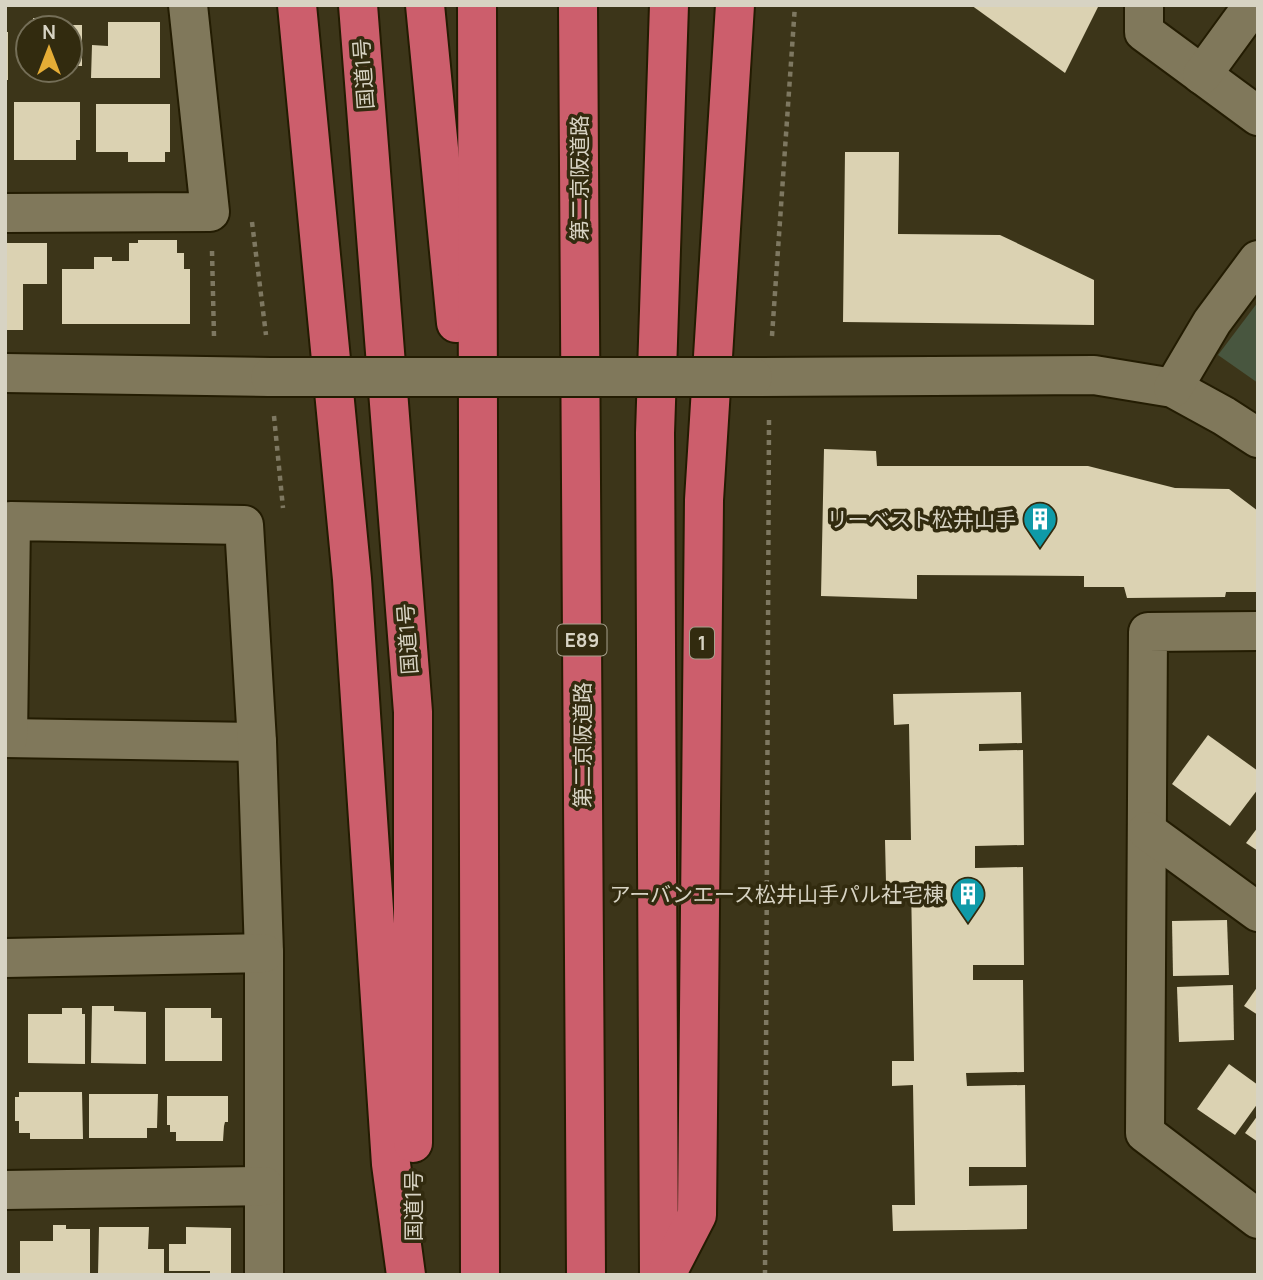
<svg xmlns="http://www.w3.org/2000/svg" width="1263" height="1280" font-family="Manrope,'Noto Sans JP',sans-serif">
<rect width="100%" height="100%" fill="#3c3519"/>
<path fill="#48563f" d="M1258,302V383L1218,355Z"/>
<g fill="#dbd2b2">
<path d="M971,5H1099L1065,73Z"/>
<path d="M33,18H40L42,25H82V66H70V28H29V22H33Z"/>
<path d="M108,22H160V78H91L92,45L108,46Z"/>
<rect x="5" y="32" width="3" height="48"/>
<rect x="22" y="38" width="6" height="28"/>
<path d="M14,102H80V140H76V160H14Z"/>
<path d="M96,104H170V152H165V162H128V152H96Z"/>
<path d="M845,152H899L898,234L1000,235L1094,280V325L843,322Z"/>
<path d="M138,240H177V253H184V269H190V324H62V269H94V257H112V261H129V243H138Z"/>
<path d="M5,243H47V284H23V330H5Z"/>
<path d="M824,449L876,451L877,466H1088L1175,488L1229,489L1258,511V592H1226L1225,597L1127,598L1124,587H1084V576L917,575V599L821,596Z"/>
<path d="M1021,692L1022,743L979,744V751L1023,750L1024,845L975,846V868L1023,867L1024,965H973V980H1023L1024,1072L966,1073L967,1086L1025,1085L1026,1167H969V1186L1027,1185V1229L893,1231L892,1205H915L913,1085L892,1086V1061H914L911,882L886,883L885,840H911L909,724L894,725L893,694Z"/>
<path d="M1208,735L1258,771V789L1230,826L1172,784Z"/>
<path d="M1258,827V851L1246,843Z"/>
<path d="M1227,920L1229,975L1173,976L1172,921Z"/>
<path d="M1233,985L1234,1040L1179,1042L1177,987Z"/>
<path d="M1258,986V1015L1244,1006Z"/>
<path d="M92,1006H114V1011L146,1012V1064L91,1063Z"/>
<path d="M62,1008H82V1014H85V1064L28,1063V1014H62Z"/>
<path d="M165,1008H211V1018H222V1061H165Z"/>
<path d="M1229,1064L1258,1085V1103L1235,1135L1197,1109Z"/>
<path d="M19,1092H82L83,1139H30V1133H19V1121H15V1097H19Z"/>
<path d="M89,1094H158L157,1128H147V1138H89Z"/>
<path d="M167,1096H228V1122H225L224,1126L223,1141H176V1132H170V1125H167Z"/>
<path d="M1258,1115V1142L1245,1133Z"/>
<path d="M53,1225H66V1229H90V1274L20,1273V1241H53Z"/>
<path d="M99,1227H149L148,1249H164V1275H98Z"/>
<path d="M186,1227L231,1228V1275H210V1271H169V1244H186Z"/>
</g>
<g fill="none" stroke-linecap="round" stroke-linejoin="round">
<g stroke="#231c02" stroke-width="42">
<g id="street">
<path d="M1144,5V32L1258,116"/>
<path d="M1202,75L1253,5"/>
<path d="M5,213L210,212L188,5"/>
<path d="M1258,631L1148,632L1145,1133L1258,1219"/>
<path d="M5,738L257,742"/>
<path d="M8,738L11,521L244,525L257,742L264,953V1275"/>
<path d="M1147,831L1258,912"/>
<path d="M5,958L264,953"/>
<path d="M5,1190L264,1186"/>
</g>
</g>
<g stroke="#231c02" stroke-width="42">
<g id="secondary">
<path d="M5,373L270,377"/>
<path d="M753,377L1094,375L1173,388L1224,416L1258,438"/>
<path d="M1173,388L1212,322L1258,260"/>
</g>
</g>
<g stroke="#231c02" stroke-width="42">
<g id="highway">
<path d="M297,5L352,579L391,1164L406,1275"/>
<path d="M358,5L413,712V1143"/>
<path d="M425,5L456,323"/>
<path d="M477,5L480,1275"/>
<path d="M578,5L586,1275"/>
<path d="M659,1275L655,433L669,5"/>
<path d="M666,1275L697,1215L704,500L735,5"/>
</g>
</g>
<g stroke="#7e7861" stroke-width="4.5" stroke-dasharray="5 5" stroke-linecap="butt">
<path d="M252,222L266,335"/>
<path d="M212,251L214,337"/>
<path d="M772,336L795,5"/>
<path d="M274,416L283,508"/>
<path d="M765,1275L769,418"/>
</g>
<use href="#street" stroke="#80785b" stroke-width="38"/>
<use href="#secondary" stroke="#80785b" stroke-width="38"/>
<use href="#highway" stroke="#cc5e6c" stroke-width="38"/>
<g stroke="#231c02" stroke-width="42" stroke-linecap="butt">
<path id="secondary-bridge" d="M270,377H753"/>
</g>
<use href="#secondary-bridge" stroke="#80785b" stroke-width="38"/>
</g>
<defs>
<g id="building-pin" transform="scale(1.75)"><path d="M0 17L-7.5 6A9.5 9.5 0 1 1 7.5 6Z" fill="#0f9aa8" stroke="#322b0f"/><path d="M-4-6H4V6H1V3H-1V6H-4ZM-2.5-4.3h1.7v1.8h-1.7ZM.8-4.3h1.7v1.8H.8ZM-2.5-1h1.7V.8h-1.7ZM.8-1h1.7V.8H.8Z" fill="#fff"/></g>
</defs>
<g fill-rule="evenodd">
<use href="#building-pin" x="1040" y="519"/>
<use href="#building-pin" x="968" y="894"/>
</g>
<g text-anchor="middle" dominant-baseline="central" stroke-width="7" stroke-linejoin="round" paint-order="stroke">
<g fill="#322b0f" stroke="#a6a18d" stroke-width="2">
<rect x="557.5" y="624.5" width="49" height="31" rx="5"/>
<rect x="690" y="627.5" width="24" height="31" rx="5"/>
</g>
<g font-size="19" font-weight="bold" fill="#d7d3c3">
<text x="582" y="640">E89</text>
<text x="702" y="643">1</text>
</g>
<g font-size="21" fill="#d7d3c3" stroke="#322b0f">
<text transform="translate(363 74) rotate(-94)">国道1号</text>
<text transform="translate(579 178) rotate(-90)">第二京阪道路</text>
<text transform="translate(407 639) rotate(-94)">国道1号</text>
<text transform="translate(582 745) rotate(-90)">第二京阪道路</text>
<text transform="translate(413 1206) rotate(-90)">国道1号</text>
</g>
<g font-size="21" fill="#d7d3c3" stroke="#322b0f" text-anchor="end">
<text x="1016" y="519">リーベスト松井山手</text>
<text x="944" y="894">アーバンエース松井山手パル社宅棟</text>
</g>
</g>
<rect width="1263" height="1280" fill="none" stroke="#d7d3c3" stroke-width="14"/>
<g transform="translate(49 49)"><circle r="33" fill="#322b0f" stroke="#746e57" stroke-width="2"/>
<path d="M0-5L12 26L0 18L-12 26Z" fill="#e5ad36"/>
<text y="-10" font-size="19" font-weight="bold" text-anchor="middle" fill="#d7d3c3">N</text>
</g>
</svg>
